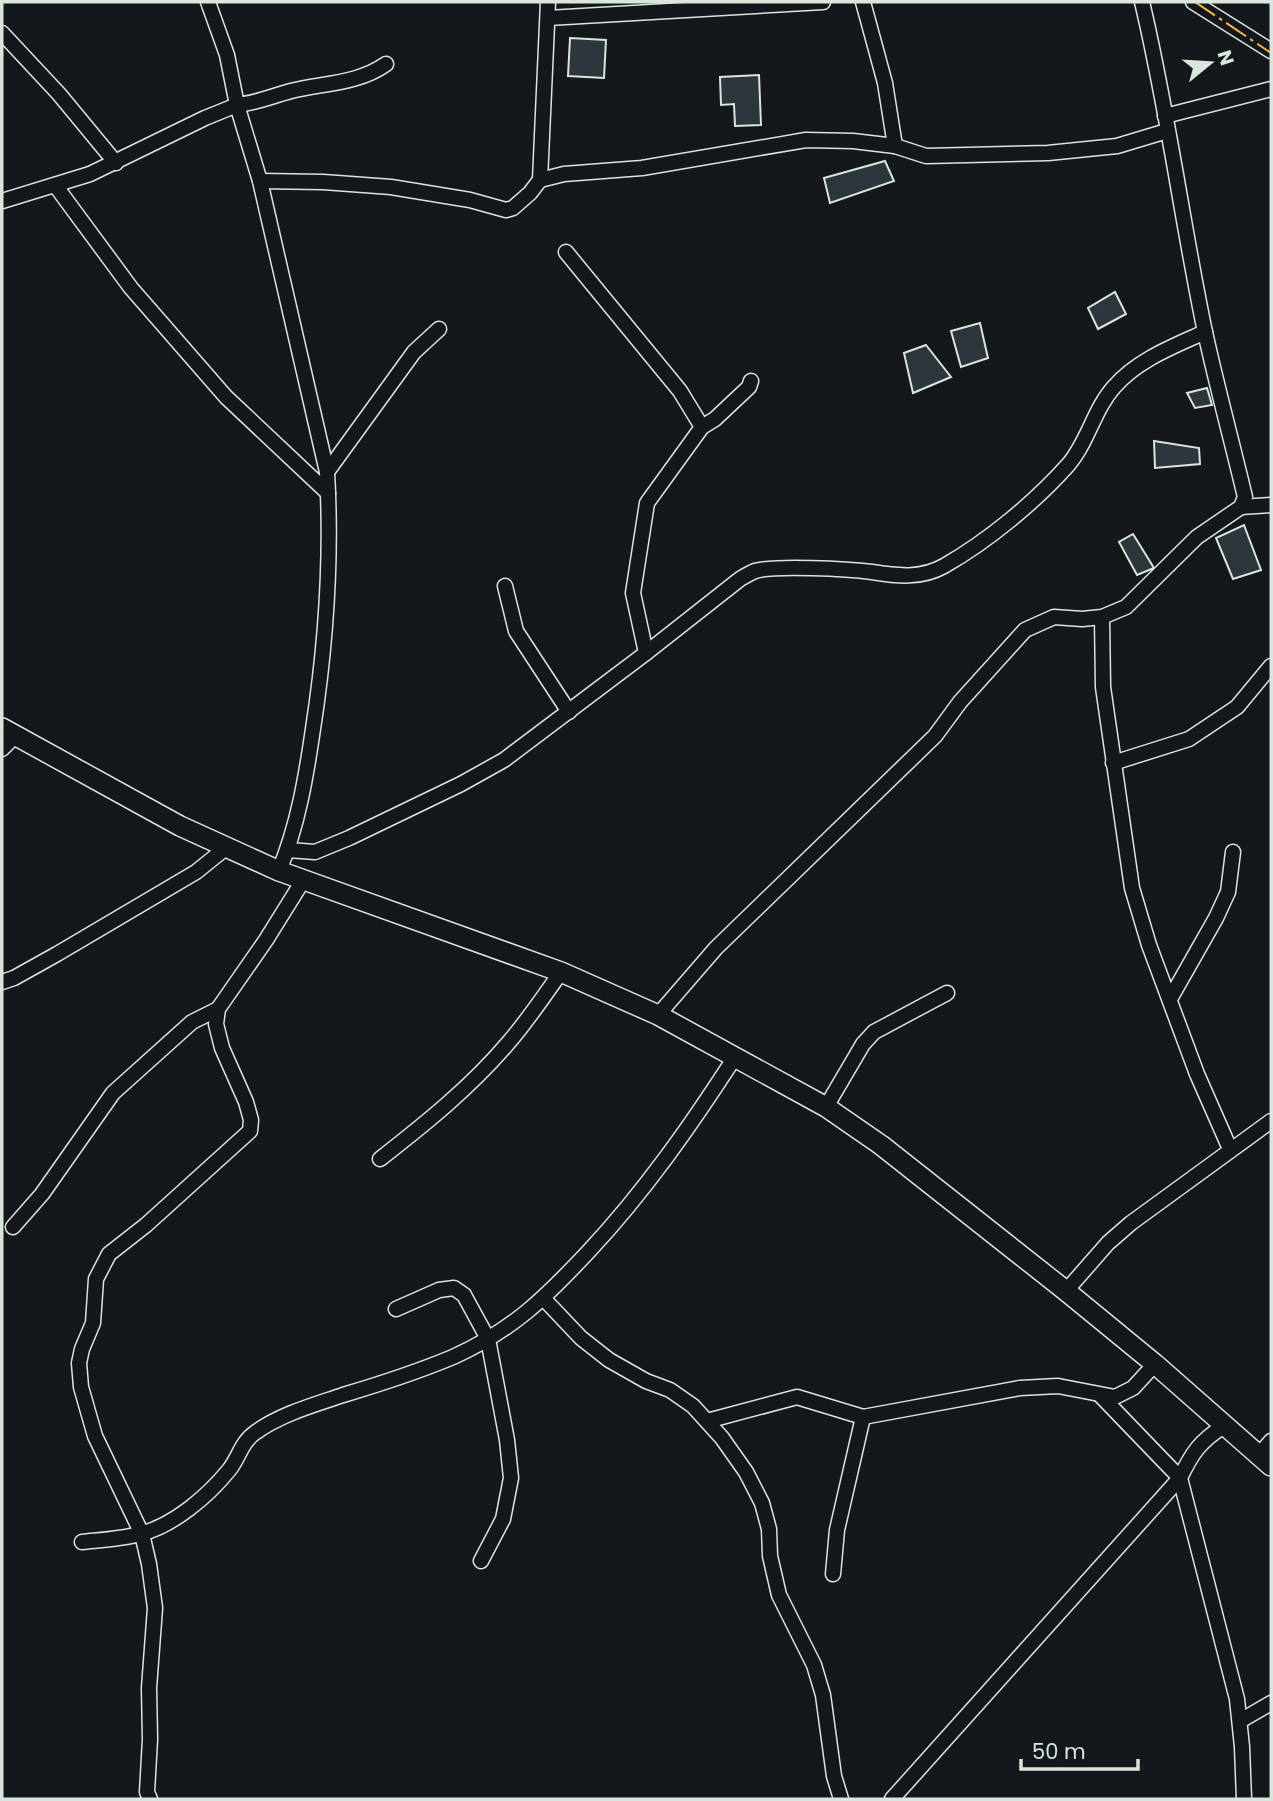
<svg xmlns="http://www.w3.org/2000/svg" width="1273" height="1801" font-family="Poppins,sans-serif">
<rect width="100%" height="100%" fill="#14181c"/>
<g fill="#2c363c" stroke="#d8e6dc" stroke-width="2">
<path d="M570,38L606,40L604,78L568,76Z"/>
<path d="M759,75L761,125L735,126L734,104L721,105L720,77Z"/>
<path d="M885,161L894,181L830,203L824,178Z"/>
<path d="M1115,292L1126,314L1098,329L1088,308Z"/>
<path d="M980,323L988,358L961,367L951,331Z"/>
<path d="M926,345L951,377L913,393L904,353Z"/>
<path d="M1207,388L1212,405L1195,408L1187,393Z"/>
<path d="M1154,441L1199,448L1200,464L1155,468Z"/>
<path d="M1244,525L1261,570L1233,579L1216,538Z"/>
<path d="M1133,534L1154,568L1137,575L1119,542Z"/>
</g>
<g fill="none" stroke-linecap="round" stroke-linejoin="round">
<g stroke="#d8e6dc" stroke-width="17">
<g id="minor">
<path d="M208,2L227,55L237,105C257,103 272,96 291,91C323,83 358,84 386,64"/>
<path d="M863,2L885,83L895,146"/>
<path d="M1193,2L1271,51"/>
<path d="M548,18L823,2"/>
<path d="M2,33L59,94L116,163"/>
<path d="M1165,116L1271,89"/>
<path d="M540,180L548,2"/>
<path d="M260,181L323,182L391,187L470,200L506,210L513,208L530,193L540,180L564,174L642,168L806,140L853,141L895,146L926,156L1048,153L1117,146L1167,131"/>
<path d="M55,185L131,288L226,397L328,493"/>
<path d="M2,201L90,174L205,118L237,105L260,181L327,472C332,558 326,644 313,729C306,777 298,825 279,871"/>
<path d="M566,252L680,391L702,427"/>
<path d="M327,472L414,352L439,329"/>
<path d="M1241,507L1271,505"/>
<path d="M505,586L516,631L569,712"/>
<path d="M1102,617L1103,687L1132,888L1149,945L1197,1074L1230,1149"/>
<path d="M646,653L633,593L647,503L702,427L715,419L749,387L751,381"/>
<path d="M2,749L15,736"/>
<path d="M1113,763L1189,739L1237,707L1271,666"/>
<path d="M288,850L315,852L349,838L461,784L504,760L646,653L740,579C745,576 750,573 755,571C775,565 848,569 872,572C897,576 921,579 944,566C988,541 1035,502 1068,465C1088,442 1094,409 1114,387C1137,360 1174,346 1205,332"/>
<path d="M2,982L14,978L57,954L196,872L227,847"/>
<path d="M1170,999L1216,918L1228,892L1233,852"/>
<path d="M658,1015L716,948L935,736L960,702L1025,630L1054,617L1082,619L1102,617L1126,607L1197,537L1241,507L1245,497C1232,442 1217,387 1205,332C1182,222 1168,111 1142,2"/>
<path d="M826,1107L863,1044L874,1032L947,993"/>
<path d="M380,1159C426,1123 471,1087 509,1042C528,1020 544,996 561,972"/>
<path d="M13,1227L42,1194L113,1093L192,1022L218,1009"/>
<path d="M1066,1291L1108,1243L1131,1223L1271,1121"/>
<path d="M544,1299L581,1338L609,1360L646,1381L670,1390L693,1406L722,1438L746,1472L762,1503L769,1529L770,1556L779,1595L814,1665L823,1695L834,1776L841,1799"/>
<path d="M396,1309L439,1290L454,1288L464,1295L488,1339L507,1440L511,1478L503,1519L481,1561"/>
<path d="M863,1417L1020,1388L1058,1386L1115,1397L1133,1388L1155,1364"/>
<path d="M707,1421L797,1397L863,1417L837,1530L833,1574"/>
<path d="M1224,1426C1200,1441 1192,1453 1180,1478L1237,1699L1242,1747L1244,1799"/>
<path d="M1259,1455L1271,1441"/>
<path d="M82,1542C101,1540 121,1539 140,1534C173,1526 208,1496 229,1470C239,1458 241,1442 256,1432C281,1414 314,1405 343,1395C380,1384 417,1372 453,1357C513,1330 545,1298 589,1251C645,1191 691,1125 735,1057"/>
<path d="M1240,1721L1271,1703"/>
<path d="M150,1799L147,1792L150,1739L149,1688L155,1608L149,1564L142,1534L95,1436L81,1387L79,1363L82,1349L93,1323L96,1279L109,1254L146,1225L250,1131L251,1120L246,1102L222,1048L216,1024L218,1009L266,940L304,879"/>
<path d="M892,1799L1180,1478L1100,1395"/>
</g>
</g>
<g stroke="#d8e6dc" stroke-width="22">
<path id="secondary" d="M2,728L180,826L279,871L561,972L658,1015L826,1107L881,1145L1066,1291L1155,1364L1271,1466"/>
</g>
<use href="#minor" stroke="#14181c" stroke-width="14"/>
<use href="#secondary" stroke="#14181c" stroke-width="19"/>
<path stroke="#ffb74d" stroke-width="2" stroke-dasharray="24 5 3.5 5" stroke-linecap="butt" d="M1195,2L1271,53"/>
</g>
<rect width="1273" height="1801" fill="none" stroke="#d8e6dc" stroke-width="7"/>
<g transform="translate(1210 63) rotate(72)" stroke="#14181c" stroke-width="5" paint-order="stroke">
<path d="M0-5L12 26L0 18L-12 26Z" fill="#d8e6dc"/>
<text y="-10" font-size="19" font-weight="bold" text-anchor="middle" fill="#d8e6dc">N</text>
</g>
<path d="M1021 1759v10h117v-10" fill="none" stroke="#d8e6dc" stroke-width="3.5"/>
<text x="1032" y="1759" font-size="21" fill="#d8e6dc" stroke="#14181c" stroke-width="5" paint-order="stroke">50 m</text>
</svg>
